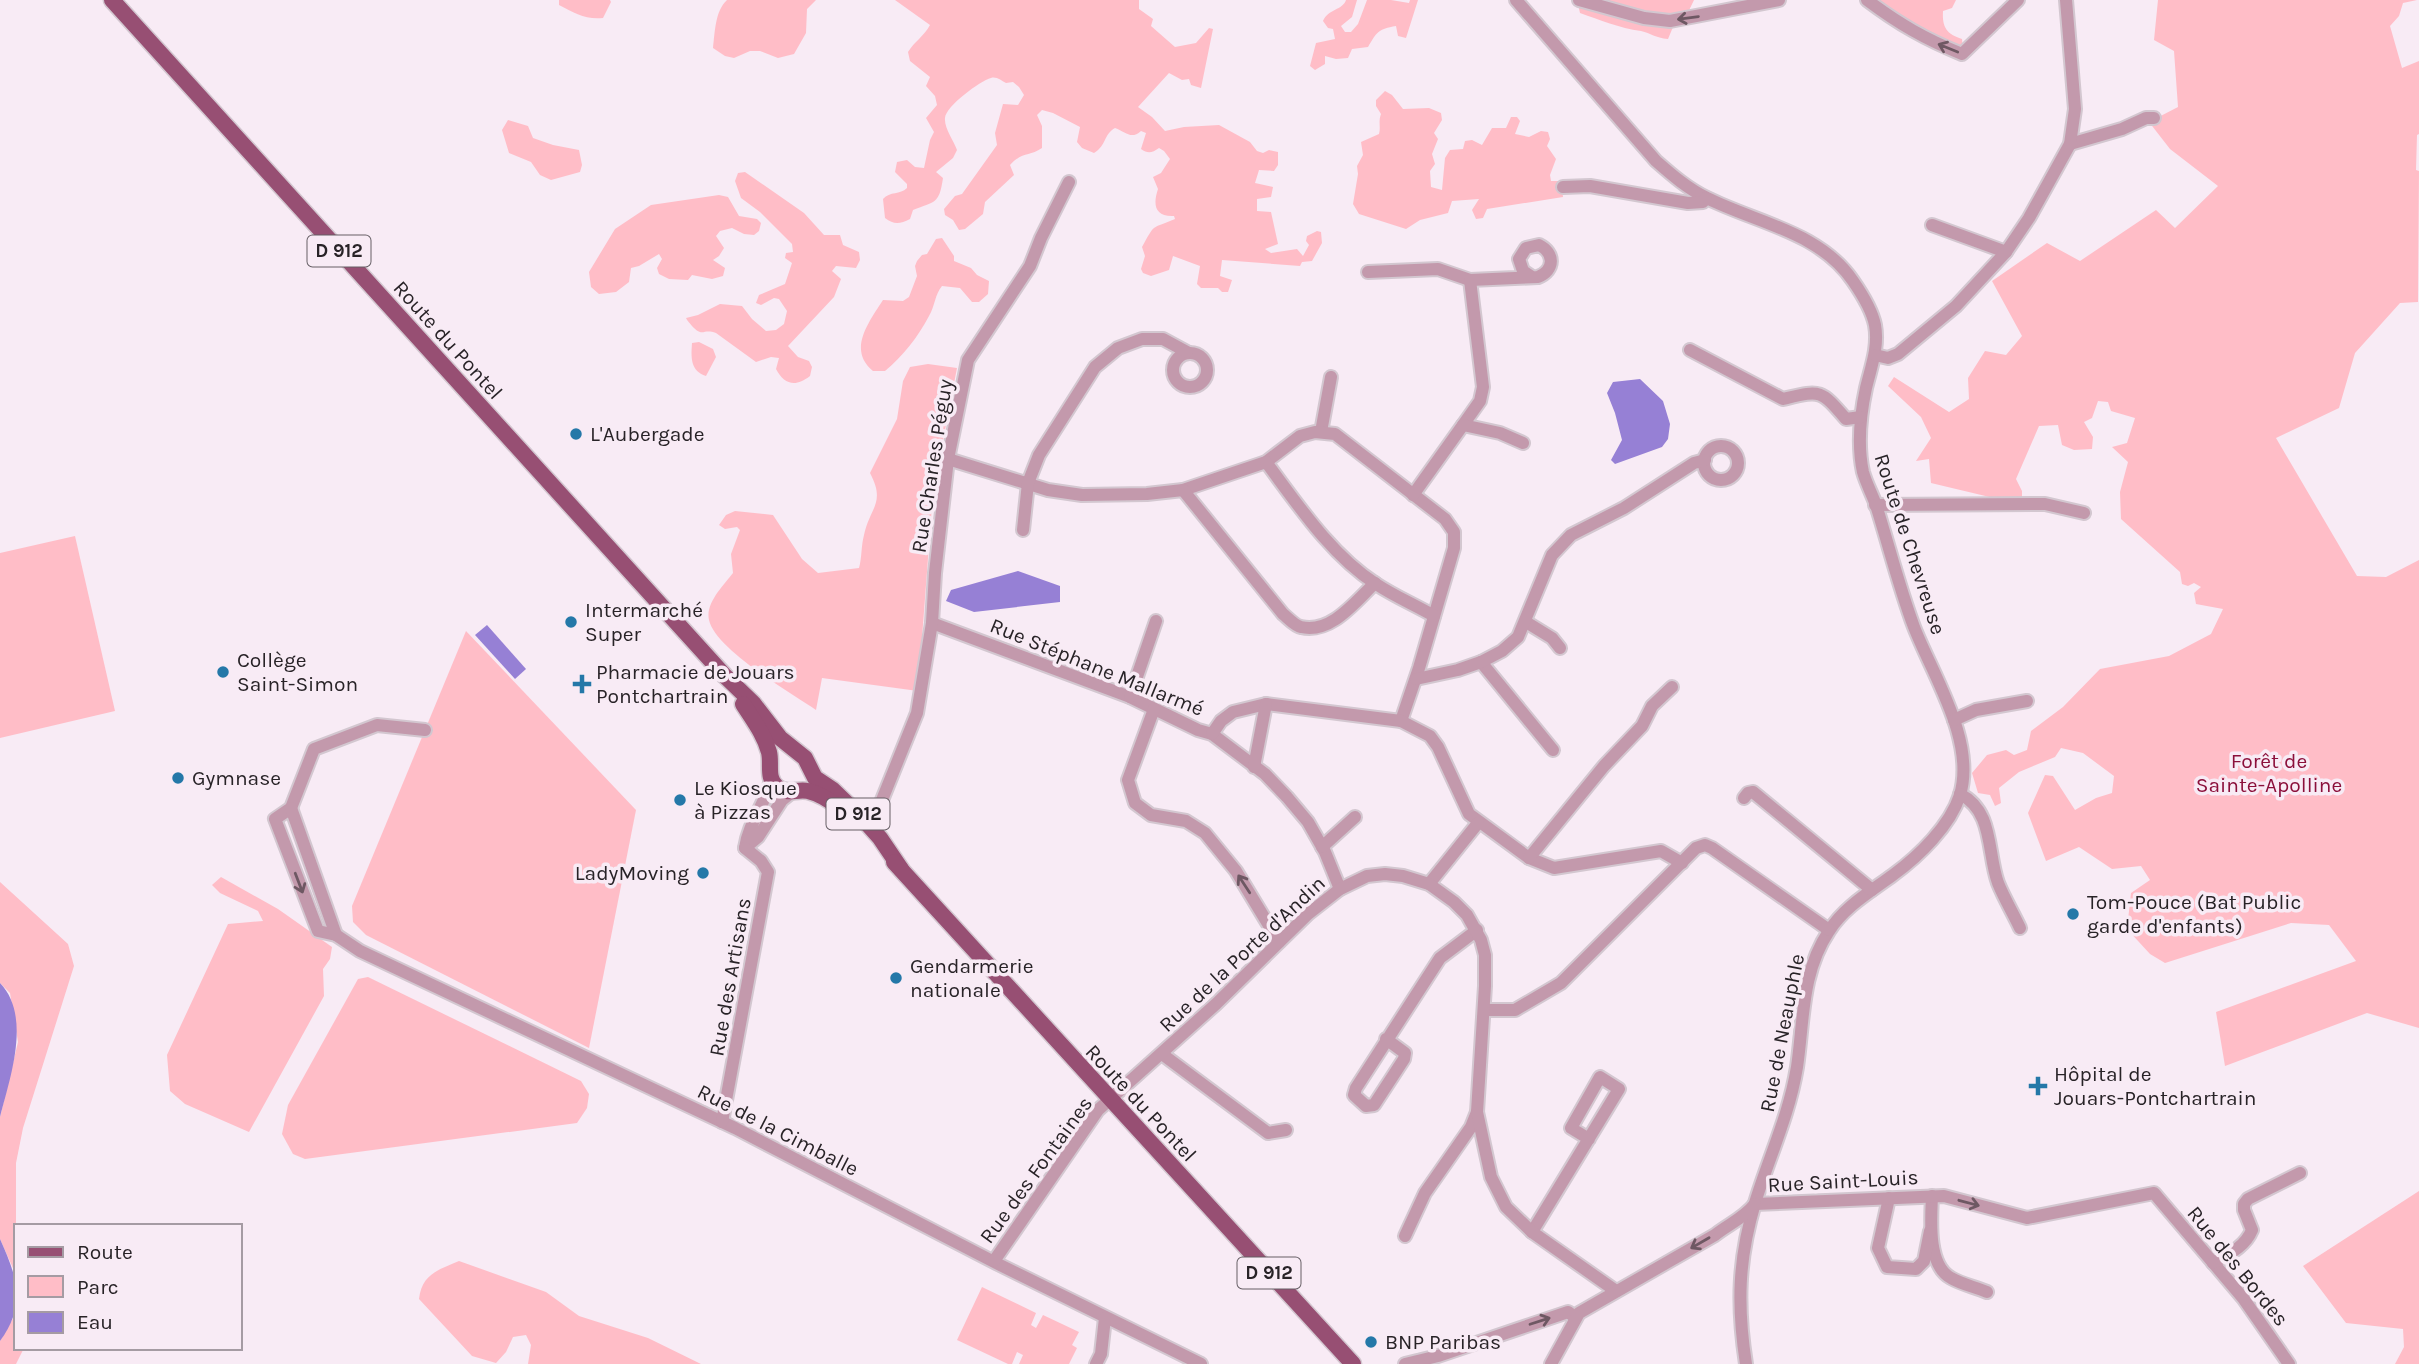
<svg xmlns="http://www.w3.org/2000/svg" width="2419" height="1364" font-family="Karla,sans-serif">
<rect width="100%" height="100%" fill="#f8ebf5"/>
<g fill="#ffbdc7">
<path d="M559,0H610L611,2L603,18C586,20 574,13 559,5Z"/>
<path d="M727,0H816L807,9L806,33L794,54L778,58L760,51H750L734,58L725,56L713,48C715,32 715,11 727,0Z"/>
<path d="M895,0H1139V9L1153,19L1151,26L1175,47L1196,43L1209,28L1213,29L1201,88L1191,85L1189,79L1182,80L1169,73L1138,107L1152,117L1165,131L1184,127L1219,125L1250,142L1257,151L1263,153L1269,150L1278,152V165L1274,171L1259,170L1255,183L1273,187L1271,197L1257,199V211L1271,212L1278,244L1265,249L1271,253L1297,249L1303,256L1309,245L1306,241L1307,236L1317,231L1321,232L1322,243L1312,261L1302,262L1300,266L1222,260L1220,276L1232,280L1228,292H1222L1218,288H1201L1197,284L1200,266L1173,256L1169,270L1151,276L1143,273L1141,269L1145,256L1142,247C1156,222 1150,230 1175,219L1174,216C1154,217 1153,204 1158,189L1153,177L1161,173L1170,159L1164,151L1159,148C1152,153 1148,154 1141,149L1146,133L1141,131C1131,140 1126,132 1115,128C1103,135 1107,145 1094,153L1082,148L1077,142L1080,127L1053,113L1042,110L1037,115L1042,126V148C1029,157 1023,151 1010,165L1014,175L985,202L983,214L965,229L959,230L953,220L945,215L944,209L955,196L962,194L997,145L995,133L1003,104L1018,105L1024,95L1019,87L1013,82L1006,83C1002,81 996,76 991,78C980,81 946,106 945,118C944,128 954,141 957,150L953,158L936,172L943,178C939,205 935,201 913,210L910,219C900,224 894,225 885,218L883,199C890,191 900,195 907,188V184L895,172L897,162L907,160L915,167L924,168L930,140L934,132L926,118L937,105L935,96L926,86L930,77L910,61L908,52C914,42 924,36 930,25Z"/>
<path d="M1346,0H1357L1352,17L1341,26L1345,32H1351L1358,24L1367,0H1391L1409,3L1410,0H1418L1406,38L1398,36L1396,26C1378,29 1377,32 1368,47L1352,49L1348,58L1336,59L1325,56V64L1315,70L1310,66L1316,43L1335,39L1333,29L1328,28L1323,21C1328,9 1343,10 1346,0Z"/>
<path d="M1577,0H1694L1681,27H1673L1668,39C1655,38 1651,33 1641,31C1619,28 1600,20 1580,13Z"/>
<path d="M1874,0H1956L1952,8L1943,11C1942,28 1947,34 1962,39L1963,49L1926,36Z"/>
<path d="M2158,0H2417L2403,3L2399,16L2390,26L2402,68L2419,61V134L2417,135L2416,170L2419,171L2418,302L2400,303L2355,353L2339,408L2276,438L2357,576L2386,577L2419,560V1028L2367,1013L2225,1066L2216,1012L2356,961L2329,925L2291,923L2165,963L2150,954L2127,929L2131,893L2150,880L2141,866L2112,869L2079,847L2046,861L2028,813L2045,775L2053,776L2075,810L2096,798L2112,793L2114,776L2083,753L2061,748L2055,757L2019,772L1999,788L2001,803L1995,806L1990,795L1978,793L1972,773L1987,755L2006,750L2014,755L2027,750L2031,731L2063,707L2100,669L2169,656L2211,634L2223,609L2196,604L2194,593L2201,587L2194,583L2188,586L2182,584L2180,572L2121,519L2120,492L2128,462L2112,447L2127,443L2135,418L2111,411L2108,402L2098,401L2092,418L2084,422L2093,437L2092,449L2074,450L2062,445L2058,425L2039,426L2016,479L2022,491V499H1998L1931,483L1929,459L1916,461L1931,438L1921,417L1888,386L1894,377L1949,412L1969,399L1968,378L1985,351L2006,355L2022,336L1992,281L2047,243L2080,261L2156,210L2175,228L2218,186L2170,149L2149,122L2178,107L2174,51L2154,40Z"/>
<path d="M1385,91L1392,95L1403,109L1429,108L1441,113L1442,120L1434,133L1438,139L1432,154L1435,164L1430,171L1431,187L1442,190L1445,158L1450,150L1463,149L1465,141L1472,140L1482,145L1492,128H1506L1511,117H1517L1520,121L1515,134L1529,137L1541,131L1548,132L1550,139L1547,146L1556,159L1550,175L1551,181H1561L1563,197L1487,209L1483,218L1476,219L1472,210L1479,199L1452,201L1448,213L1420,220L1406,229L1359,214L1353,204L1358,174L1357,166L1363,155L1361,142L1379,134C1381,127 1378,122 1381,114L1376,106V100Z"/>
<path d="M508,120L528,126L533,138L553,145L579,150L582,165L580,172L551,180L540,175L531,162L509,153L502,130Z"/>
<path d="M745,172L804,213L824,235H840L843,245L859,252L860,260L856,268L836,266L832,271L841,279L834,297L788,346L798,357L809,361L812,367L810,376C795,388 784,384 776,369L779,358L771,357L756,362L716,333C703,328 703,338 692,326C690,323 687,321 686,318L698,315L720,304L742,306L752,319L766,331L776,330L784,324L787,311L779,299L774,298L761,305L756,303L759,295L785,284L792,263L785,258L786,253L793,252L792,244L760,212L741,198L735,181L738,173Z"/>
<path d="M719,195L728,197L739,216L757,219L761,223L759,231L754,235L744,234L732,228L720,231L716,236L724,248L719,256L713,260L725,268L723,276L712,279L692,275L688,280L669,279L659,274L657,268L662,259L659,254L639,266L631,268L629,282L616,292L599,294L591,287L589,272L615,229L651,205Z"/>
<path d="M942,238L954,256V261L971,268L977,275L989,281L988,294L979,302H972L960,288L942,286C935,294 935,306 929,316C918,337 903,356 885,371H873C847,350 869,322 883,300L903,301L909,297L917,276L915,266L917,261L922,255L927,254L936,239Z"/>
<path d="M699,342L713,349L716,357L706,376C690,371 691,357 692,343Z"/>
<path d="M928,364L957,368L933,492L918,691L822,678L816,710C791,693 715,649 709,620C705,603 724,585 733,573L731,554L740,530L737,527L725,529L719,525L726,515L735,511L773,515L802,559L818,573L859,568C862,557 861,546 864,535C870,507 886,503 870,473L897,419L903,381L910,367Z"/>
<path d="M75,536L115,711L0,738V553Z"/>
<path d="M466,631L636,810L589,1048L366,935L353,922L352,906Z"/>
<path d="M221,877L278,909L332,947L330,959L323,969L324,996L249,1132L185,1104L170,1091L167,1055L228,924L263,921L258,911L220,893L212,885Z"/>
<path d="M0,882L68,944L74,966L23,1128L16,1163V1275L0,1239V1117L18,1042L10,993L0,983Z"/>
<path d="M368,977L581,1081L589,1094L587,1108L577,1123L305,1159L293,1154L282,1134L288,1105L358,979Z"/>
<path d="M2419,1191V1364H2395L2404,1347L2403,1329L2346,1323L2303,1266Z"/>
<path d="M459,1261L546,1292L579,1316L648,1338L701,1364H528L531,1345L526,1335L513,1337L506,1352L496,1363L472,1356L419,1299C422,1274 438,1270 459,1261Z"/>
<path d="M982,1287L1036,1313L1031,1325L1036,1328L1043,1315L1079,1332L1072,1345L1077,1348L1069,1364H1019L1023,1355L1017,1352L1012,1364H1008L957,1340Z"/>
<path d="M16,1313V1348H24L16,1364H0V1341Z"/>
</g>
<g fill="#9680d5">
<path d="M1640,379L1663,401L1670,424L1668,439L1662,447L1615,464L1611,460L1622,440L1615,413L1607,393L1613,382Z"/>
<path d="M1018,571L1060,586V602L974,612L946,601L951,590Z"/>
<path d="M487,625L526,669L515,679L475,635Z"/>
<path d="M0,983C32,1016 10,1078 0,1117Z"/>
<path d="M0,1239C17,1277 27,1304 0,1341Z"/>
</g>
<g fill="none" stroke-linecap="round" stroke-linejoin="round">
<g stroke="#d3c7d0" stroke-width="16">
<g id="minor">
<path d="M1516,0L1656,161C1672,175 1688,189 1707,198C1757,223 1820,232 1853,281C1862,294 1872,310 1875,325C1879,347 1871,367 1866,388C1860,416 1857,444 1863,472C1866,483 1872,494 1876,505C1889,546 1899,587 1914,627C1933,676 1976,741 1960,795C1950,826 1919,856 1893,875C1870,892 1844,907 1829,931C1801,973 1804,1020 1797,1067C1789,1116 1769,1157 1755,1203C1738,1260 1737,1306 1746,1364"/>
<path d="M1579,0L1644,18L1670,21L1779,0"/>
<path d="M1867,0C1899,24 1925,39 1962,54L2018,0"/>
<path d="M2070,144L2122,129L2146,118H2154"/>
<path d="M1563,187L1590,186L1688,203L1703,202L1706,198"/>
<path d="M1932,225L2006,252"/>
<path d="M1368,272L1438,269L1470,280"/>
<path d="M1690,350L1783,399C1821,390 1820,389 1846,419L1861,417"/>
<circle cx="1190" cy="370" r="17"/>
<path d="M1875,355L1888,358L1898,354L1956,306L2006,252L2029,218L2070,144L2075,109L2066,0"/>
<path d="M1463,425L1480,401L1483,387L1470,280L1538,277C1555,270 1555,253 1539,245L1526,248L1519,259L1523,271L1532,277"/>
<path d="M1321,432L1331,377"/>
<circle cx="1721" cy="463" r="17"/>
<path d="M948,459L1048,490L1082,495L1147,494L1183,490L1266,462L1300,436L1315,432L1335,434L1445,519L1454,532V548L1419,668L1401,721"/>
<path d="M1266,462C1298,505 1331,555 1376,584C1394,596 1415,605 1434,616"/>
<path d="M1183,490L1283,614C1288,618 1295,626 1301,627C1331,634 1355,602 1375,583"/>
<path d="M1413,495L1463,425L1500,433L1523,443"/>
<path d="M1875,505L2045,504L2084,513"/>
<path d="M1023,530L1028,483L1039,455L1095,367L1118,348L1142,339H1163L1187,352"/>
<path d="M1526,622L1552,638L1560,648"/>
<path d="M932,623L1130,697L1198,730L1212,734L1265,774L1287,797L1308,822L1325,852L1340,889"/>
<path d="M1481,662L1553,750"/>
<path d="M1416,679L1458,670L1481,662L1502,651L1518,637L1552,555L1571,535L1624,508L1694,463L1705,460"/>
<path d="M1130,697L1156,621"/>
<path d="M1154,709L1128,780L1135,803L1151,815L1186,821L1205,833L1236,871L1279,942"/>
<path d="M1954,720L1976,710L2027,701"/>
<path d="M425,730L377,725L314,749L291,808L275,819L318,931L336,935L360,951L735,1128L1000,1265L1201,1364"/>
<path d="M1212,734L1221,721L1233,712L1266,704L1401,721L1430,736L1438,747L1469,814L1529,858L1554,868L1661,851L1682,863"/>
<path d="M1254,767L1266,704"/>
<path d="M771,779C766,804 749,821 745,848L758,837L782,800L792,792"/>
<path d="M1960,794C1994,811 1987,853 1998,883C2004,898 2013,913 2020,928"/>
<path d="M1744,798L1748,793L1753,792L1872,890"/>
<path d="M291,808L336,935"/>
<path d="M867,824L880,805L917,713L932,623L935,573L948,459L968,360L1030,266L1041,238L1069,182"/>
<path d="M1322,847L1355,817"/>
<path d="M1529,858L1604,766L1642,726L1652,706L1672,687"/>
<path d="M1429,884L1478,823"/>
<path d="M1484,1010H1515L1561,983L1696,848L1705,845L1712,848L1829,930"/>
<path d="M1386,1039L1405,1053L1404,1059L1374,1105L1366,1106L1354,1095L1356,1088L1440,958L1477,930"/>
<path d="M1162,1054L1268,1133L1286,1130"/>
<path d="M722,1122L768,872L761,861L745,848"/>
<path d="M1932,1196C1931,1219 1927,1265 1951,1278C1961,1284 1975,1287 1987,1292"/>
<path d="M1889,1198L1878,1248L1887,1267L1916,1269L1924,1261L1930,1231"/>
<path d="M1755,1204L1944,1196L2027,1218L2154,1193L2243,1298L2289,1364"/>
<path d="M1532,1232L1619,1089L1600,1077L1571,1128L1589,1139"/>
<path d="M1405,1236L1425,1193L1471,1127L1477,1112"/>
<path d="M994,1261L1098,1110L1216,1004L1308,914L1340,889L1367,876L1385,874L1403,876L1429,884L1454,902L1467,915L1481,940L1485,955V986L1477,1112L1491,1177L1506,1207L1532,1232L1616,1291"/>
<path d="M2213,1263C2229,1254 2245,1247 2252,1230L2244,1210V1204L2248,1199L2300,1173"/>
<path d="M1096,1364L1101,1354L1105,1318"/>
<path d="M1405,1364L1438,1356L1568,1312L1575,1317"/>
<path d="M1551,1364L1579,1313L1715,1235C1729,1224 1744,1218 1755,1204"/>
</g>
</g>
<g stroke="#d3c7d0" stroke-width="19">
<g id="major">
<path d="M112,0L725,676L753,703L780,738L805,758L815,778L833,790L862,818L880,838L901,869"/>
<path d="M743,704C753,720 764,734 769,752C772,764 766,778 777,787C786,795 797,789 808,791C821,794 831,801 841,809"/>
<path d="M894,862L1353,1364"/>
</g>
</g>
<use href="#minor" stroke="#c399ac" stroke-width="12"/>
<use href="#major" stroke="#974f73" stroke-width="16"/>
</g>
<defs><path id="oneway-shaft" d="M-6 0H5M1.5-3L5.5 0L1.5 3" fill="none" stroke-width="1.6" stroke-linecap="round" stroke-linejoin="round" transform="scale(1.75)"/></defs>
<g stroke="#6e5863">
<use href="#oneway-shaft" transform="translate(1688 18) rotate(172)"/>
<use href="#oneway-shaft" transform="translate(1948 48) rotate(-158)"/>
<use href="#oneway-shaft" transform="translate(299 883) rotate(69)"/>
<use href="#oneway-shaft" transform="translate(1244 884) rotate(-123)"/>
<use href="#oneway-shaft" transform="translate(1969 1203) rotate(15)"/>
<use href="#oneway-shaft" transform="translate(1700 1243) rotate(150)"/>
<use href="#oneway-shaft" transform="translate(1540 1321) rotate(-18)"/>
</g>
<g fill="#2478a8" stroke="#f8ebf5" stroke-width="2.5">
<circle cx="576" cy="434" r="7"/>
<circle cx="571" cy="622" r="7"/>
<circle cx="223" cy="672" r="7"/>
<path d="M578.5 673.5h7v7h7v7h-7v7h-7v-7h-7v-7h7z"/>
<circle cx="178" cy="778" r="7"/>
<circle cx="680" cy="800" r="7"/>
<circle cx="703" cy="873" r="7"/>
<circle cx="2073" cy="914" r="7"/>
<circle cx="896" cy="978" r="7"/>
<path d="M2034.5 1075.5h7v7h7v7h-7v7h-7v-7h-7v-7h7z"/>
<circle cx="1371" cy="1342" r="7"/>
</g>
<g text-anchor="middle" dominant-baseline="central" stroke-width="7" stroke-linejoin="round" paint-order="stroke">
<g fill="#f8ebf5" stroke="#665f65" stroke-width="2">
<rect x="307.5" y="235.5" width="63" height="31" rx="5"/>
<rect x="826.5" y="798.5" width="63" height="31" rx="5"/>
<rect x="1237.5" y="1257.5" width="63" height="31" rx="5"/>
</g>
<g font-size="19" font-weight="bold" fill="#282327">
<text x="339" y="251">D 912</text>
<text x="858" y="814">D 912</text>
<text x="1269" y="1273">D 912</text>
</g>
<g font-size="21" fill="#282327" stroke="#f8ebf5">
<text transform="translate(448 340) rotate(48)">Route du Pontel</text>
<text transform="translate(932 466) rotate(-81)">Rue Charles Péguy</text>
<text transform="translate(1910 544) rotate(72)">Route de Chevreuse</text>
<text transform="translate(1097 667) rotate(22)">Rue Stéphane Mallarmé</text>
<text transform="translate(1242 954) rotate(-43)">Rue de la Porte d'Andin</text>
<text transform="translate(730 977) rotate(-80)">Rue des Artisans</text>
<text transform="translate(1782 1033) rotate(-79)">Rue de Neauphle</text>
<text transform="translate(1141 1103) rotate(47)">Route du Pontel</text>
<text transform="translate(778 1130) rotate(27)">Rue de la Cimballe</text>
<text transform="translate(1036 1170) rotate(-54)">Rue des Fontaines</text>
<text transform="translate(1843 1181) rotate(-3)">Rue Saint-Louis</text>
<text transform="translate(2238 1266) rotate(51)">Rue des Bordes</text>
</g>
<g font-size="21" fill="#282327" stroke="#f8ebf5" text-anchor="start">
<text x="590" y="434">L'Aubergade</text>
<text x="585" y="610">Intermarché<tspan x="585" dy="24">Super</tspan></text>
<text x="237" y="660">Collège<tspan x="237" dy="24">Saint-Simon</tspan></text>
<text x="596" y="672">Pharmacie de Jouars<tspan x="596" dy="24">Pontchartrain</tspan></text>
<text x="192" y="778">Gymnase</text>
<text x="694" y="788">Le Kiosque<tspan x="694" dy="24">à Pizzas</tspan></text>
<text x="689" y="873" text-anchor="end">LadyMoving</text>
<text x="2087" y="902">Tom-Pouce (Bat Public<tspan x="2087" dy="24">garde d'enfants)</tspan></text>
<text x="910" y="966">Gendarmerie<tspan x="910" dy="24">nationale</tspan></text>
<text x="2054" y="1074">Hôpital de<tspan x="2054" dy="24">Jouars-Pontchartrain</tspan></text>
<text x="1385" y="1342">BNP Paribas</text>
</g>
<g font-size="21" fill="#8b0f3b" stroke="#f8ebf5">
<text x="2269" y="761">Forêt de<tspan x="2269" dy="24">Sainte-Apolline</tspan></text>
</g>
</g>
<rect x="14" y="1224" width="228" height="126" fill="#f8ebf5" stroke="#a59ba3" stroke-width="2"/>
<rect x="28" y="1247" width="35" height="10" fill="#974f73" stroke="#a59ba3" stroke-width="2"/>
<text x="77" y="1259" font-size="21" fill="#282327">Route</text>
<rect x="28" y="1276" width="35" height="21" fill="#ffbdc7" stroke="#a59ba3" stroke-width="2"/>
<text x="77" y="1294" font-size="21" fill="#282327">Parc</text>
<rect x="28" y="1312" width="35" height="21" fill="#9680d5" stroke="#a59ba3" stroke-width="2"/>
<text x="77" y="1329" font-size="21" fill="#282327">Eau</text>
</svg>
